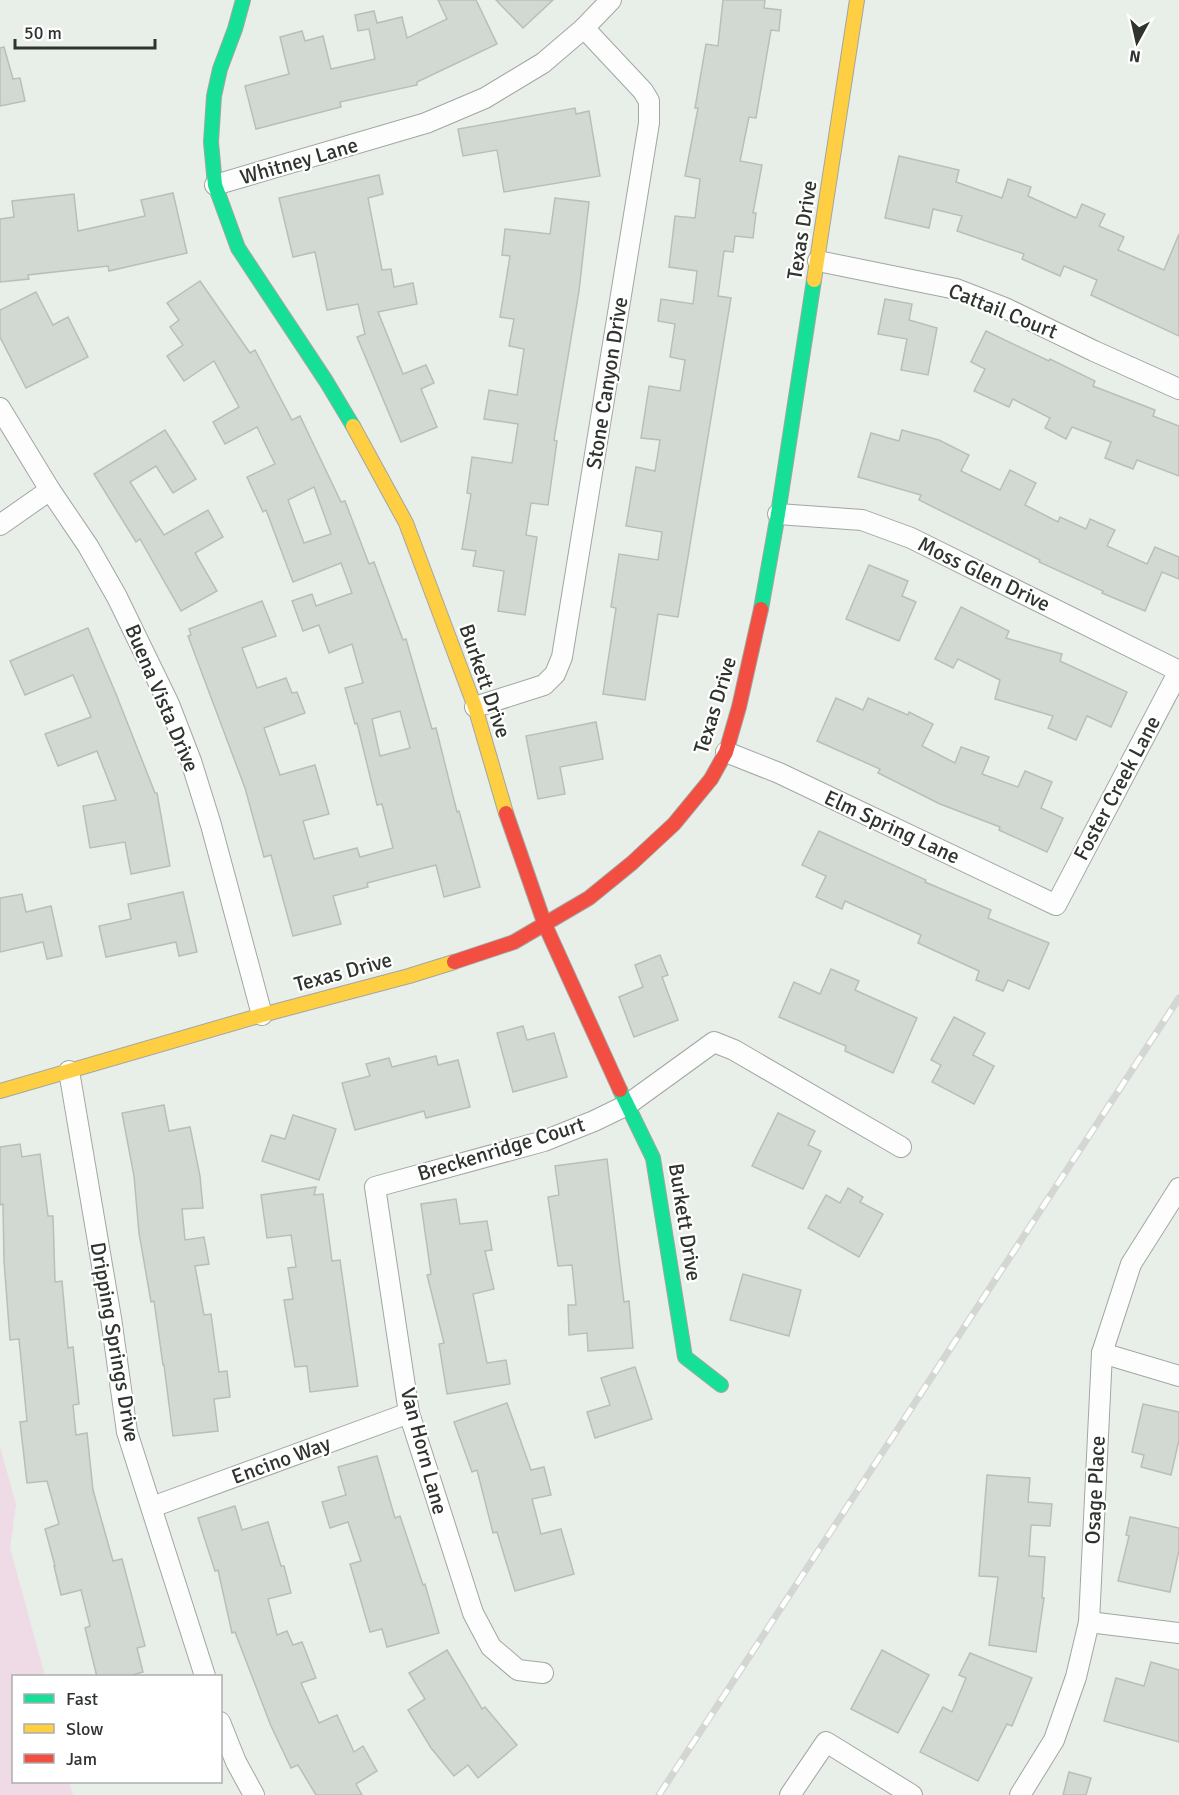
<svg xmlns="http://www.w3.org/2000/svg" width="1179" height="1795" font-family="Signika,sans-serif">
<rect width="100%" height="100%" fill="#e8efe8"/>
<path fill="#eedbe6" d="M0,1447L16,1504L10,1548L45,1676H14V1782H69L73,1795H0Z"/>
<g fill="#d2d8d2" stroke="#b9beb9" stroke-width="1.5" fill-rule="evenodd">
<path d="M438,0H476L497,44L417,82V85L340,102L341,107L256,129L245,86L289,74L280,37L302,31L305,41L323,36L331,69L375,59L369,29L358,31L355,15L374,11L377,23L402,17L407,38L447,19Z"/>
<path d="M496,0H553L523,28Z"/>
<path d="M723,0H765L764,8L781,10L779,31L771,30L756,118L749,117L740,161L762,165L753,213H756L753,238L735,236L733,252L724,251L718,296L731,298L678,617L658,614L645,700L603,694L616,608L611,607L619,554L658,560L662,532L626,526L636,467L655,471L660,440L641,438L649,386L680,391L685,360L670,357L675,324L658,321L661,299L693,304L697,271L669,267L675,216L695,218L700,179L685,176L698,108H695L706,44L718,46Z"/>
<path d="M4,47L13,79L20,78L25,101L0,106V48Z"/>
<path d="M575,108L576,114L589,111L600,176L504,192L497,150L463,156L458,129Z"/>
<path d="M899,156L959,170L956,182L1002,198L1008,179L1031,187L1028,196L1076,218L1082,204L1105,214L1099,226L1124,237L1118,250L1164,270L1179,234V336L1091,295L1097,280L1064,266L1060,276L1022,259L1024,254L957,231L962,216L933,209L929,228L885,218Z"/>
<path d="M379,175L383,194L368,198L382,270L391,269L394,287L413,283L417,304L378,312L403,374L426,365L434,383L421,389L437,427L401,442L357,337L365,334L358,304L327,310L315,252L293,257L279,198Z"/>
<path d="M173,193L187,253L109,271L108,266L28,275L29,279L0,282V219L14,217L12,201L74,194L78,231L145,216L141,200Z"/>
<path d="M555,198L589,202L579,291L554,440L557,441L548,505L531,503L526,535L537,537L525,615L498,611L504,571L473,566L476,551L462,549L471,494L467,493L472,457L512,463L518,424L484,419L489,390L517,395L524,349L509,346L514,319L500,317L510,256L502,255L505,229L550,234Z"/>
<path d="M200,281L250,353L255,350L292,420L300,416L341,502L345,501L369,564L374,562L403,640L406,639L432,729L436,728L457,812L459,811L480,887L444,897L436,865L367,883L368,887L333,896L341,924L293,936L271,855L264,857L245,788L188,636L191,635L189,629L262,601L276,636L242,648L257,688L286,678L292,693L297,692L305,713L264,728L280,775L315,765L329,814L303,821L314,859L357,848L360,857L393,848L382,804L377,805L357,723L355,724L345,688L363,683L352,644L329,653L319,625L303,631L292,601L312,594L316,606L352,593L341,563L293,582L266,510L263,512L247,477L275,464L257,427L225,444L213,422L239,407L214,361L184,381L167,356L183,345L170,327L179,320L167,303ZM314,487L331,534L304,543L288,500ZM400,711L410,748L380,756L372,719Z"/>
<path d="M36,292L53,325L68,317L88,357L26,388L0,337V310Z"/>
<path d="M885,299L912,304L909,320L937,328L928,375L901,370L907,339L878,334Z"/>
<path d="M986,331L1049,361L1050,359L1095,381L1093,386L1155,410L1153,416L1179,426V476L1137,460L1133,469L1105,458L1111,442L1072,427L1066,439L1045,428L1050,418L1013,399L1009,407L974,391L985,369L971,362Z"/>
<path d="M165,430L196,479L173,493L156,466L130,482L164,535L208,510L223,537L195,553L217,591L181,611L140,539L136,542L94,474Z"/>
<path d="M902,430L939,440L969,455L961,471L1000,490L1010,470L1036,483L1025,505L1058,522L1060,517L1086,529L1090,519L1115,530L1107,546L1147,564L1155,547L1179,557V579L1162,572L1145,611L1102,593L1103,591L1039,562L1040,560L919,500L921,495L858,477L871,433L899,441Z"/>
<path d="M869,565L908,581L902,596L916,602L899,641L846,619Z"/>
<path d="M961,607L1009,631L1006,638L1062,654L1060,661L1127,692L1111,727L1087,716L1076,740L1048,728L1053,716L995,699L1000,680L958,659L953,668L935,659Z"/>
<path d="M88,628L116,694L155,793H157L170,866L131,874L125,842L90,848L83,806L116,800L97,751L58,766L45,734L91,717L73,675L25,695L10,661Z"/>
<path d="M836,698L863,710L868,698L908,715L909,712L933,724L922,746L955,763L961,747L989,757L982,774L1018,787L1025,771L1052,782L1041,808L1063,818L1047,852L999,830L1000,827L940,804L878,773L880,769L817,741Z"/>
<path d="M596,722L603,759L560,767L565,794L538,799L526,736Z"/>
<path d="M819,831L926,880L925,882L991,910L988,918L1049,943L1029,989L1008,980L1003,991L976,980L979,971L918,943L921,935L845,901L842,909L816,897L826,876L802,865Z"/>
<path d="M183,892L197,952L179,956L176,942L106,957L99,926L131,919L128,904Z"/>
<path d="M22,894L26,912L51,906L62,956L47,959L43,942L0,952V898Z"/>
<path d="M660,955L668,975L662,977L678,1020L634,1037L619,997L643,987L635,965Z"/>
<path d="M831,969L859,981L855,990L917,1018L893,1073L845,1051L846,1046L779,1017L794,982L820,994Z"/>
<path d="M954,1017L985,1033L973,1055L994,1066L974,1104L932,1082L941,1065L931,1060Z"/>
<path d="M523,1026L527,1040L554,1033L567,1077L513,1092L497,1033Z"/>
<path d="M436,1056L438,1065L458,1060L470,1107L426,1118L424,1111L355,1130L342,1083L370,1076L366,1064L389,1058L392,1067Z"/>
<path d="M164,1105L169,1131L190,1127L200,1176L203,1208L182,1209L185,1240L204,1237L209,1264L195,1266L204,1315L211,1314L219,1372L227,1371L230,1397L214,1399L218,1431L173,1436L164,1365H163L154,1301L151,1302L139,1233L134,1176L122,1113Z"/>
<path d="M778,1113L815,1131L808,1145L821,1151L803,1189L752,1166Z"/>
<path d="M293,1115L336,1129L319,1180L262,1161L271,1135L285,1139Z"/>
<path d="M20,1144L22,1157L40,1154L48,1216H53L55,1282L62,1281L68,1348L73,1347L79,1404L73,1405L76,1435L87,1433L93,1490L113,1561L122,1559L145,1646L137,1648L143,1672L126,1677H97L85,1628L90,1626L81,1590L61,1595L54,1566H55L45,1529L59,1524L47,1481L27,1483L20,1422L27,1421L19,1339L10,1340L4,1261L3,1204L0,1205V1147Z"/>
<path d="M607,1159L624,1302L629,1301L633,1348L588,1351L587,1333L569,1335L568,1305H576L572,1265L558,1266L548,1197L559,1195L555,1166Z"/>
<path d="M316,1187L314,1195L323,1194L332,1261L340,1260L358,1386L310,1392L307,1366L295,1367L284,1300L293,1299L288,1268L296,1267L291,1235L267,1238L261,1195Z"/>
<path d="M848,1188L863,1197L860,1202L883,1214L859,1257L808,1228L826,1195L840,1203Z"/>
<path d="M456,1199L460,1224L487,1221L492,1250L485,1251L494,1289L473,1294L487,1363L506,1360L510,1384L447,1394L439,1344L444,1343L427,1275L431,1274L421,1204Z"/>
<path d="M743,1274L801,1290L789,1336L730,1320Z"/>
<path d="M635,1367L652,1419L595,1438L587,1412L610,1405L601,1378Z"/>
<path d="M507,1403L531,1470L544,1467L551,1495L532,1499L541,1534L561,1529L574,1574L515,1591L497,1532L493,1533L477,1470L472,1472L454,1422Z"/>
<path d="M1143,1404L1179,1412V1440L1171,1475L1141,1467L1144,1455L1132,1452Z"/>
<path d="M377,1456L395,1518L400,1516L423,1585L425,1584L439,1633L387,1647L382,1629L370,1632L350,1564L361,1561L348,1522L330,1528L322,1502L346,1495L338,1467Z"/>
<path d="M987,1475L1030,1478L1028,1502L1052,1504L1050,1526L1031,1525L1029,1556L1045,1557L1042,1598H1044L1036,1652L989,1645L998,1577L979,1576Z"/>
<path d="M235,1506L242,1530L268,1522L281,1566H284L291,1593L268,1599L277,1635L287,1631L293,1645L302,1642L316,1678L301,1683L319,1723L337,1715L354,1752L363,1746L377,1771L356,1784L362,1795H316L298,1765L291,1768L271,1726L235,1632L232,1633L218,1570L215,1571L198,1518Z"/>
<path d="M1130,1517L1179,1528V1550L1170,1592L1118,1581L1129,1536L1126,1535Z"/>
<path d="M447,1650L482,1709L485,1707L517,1745L478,1778L468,1765L454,1776L431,1748L408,1710L425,1699L409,1673Z"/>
<path d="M882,1650L929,1675L898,1733L851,1709Z"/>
<path d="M970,1653L1032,1678L1012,1726L1007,1724L978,1781L920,1752L943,1707L952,1712L966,1678L959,1675Z"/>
<path d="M1151,1662L1179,1670V1742L1104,1721L1116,1678L1144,1686Z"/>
<path d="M1069,1772L1091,1778L1086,1795H1063Z"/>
</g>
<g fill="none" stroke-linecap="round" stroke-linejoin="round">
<g stroke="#a2a6a2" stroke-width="22">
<g id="street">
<path d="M215,185L426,123L485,98L543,63L584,28L611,0"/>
<path d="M818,261L956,289L1005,308L1094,351L1179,389"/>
<path d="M0,408L50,490L88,546L117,597L169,704L191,761L211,825L262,1015"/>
<path d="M0,525L50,490"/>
<path d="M475,707L544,685L555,674L562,657L649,123V101L643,91L584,28"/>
<path d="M726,752L779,773L1056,905L1179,671L911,538L862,520L778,514"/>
<path d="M69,1071L111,1318L127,1432L205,1676"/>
<path d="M1102,1353L1179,1376"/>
<path d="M152,1507L409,1413"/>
<path d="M1089,1622L1179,1633"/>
<path d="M543,1673L518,1670L491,1647L473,1613L409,1413L375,1187L544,1141L594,1121L627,1105L714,1042L734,1050L901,1147"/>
<path d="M220,1722L236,1762L254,1795"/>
<path d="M790,1795L826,1742L912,1795"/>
<path d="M1020,1795L1054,1740L1076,1677L1089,1622L1102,1353L1131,1264L1179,1188"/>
</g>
</g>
<g stroke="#a2a6a2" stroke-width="16">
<g id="fast">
<path d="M243,0L235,29L220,69L214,96L211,142L215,185L238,248L326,381L353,426"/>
<path d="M761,609L778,514L814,280"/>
<path d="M620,1090L653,1158L685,1357L721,1385"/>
</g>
</g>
<g stroke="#a2a6a2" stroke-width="16">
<g id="slow">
<path d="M814,280L857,0"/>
<path d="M353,426L406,523L475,707L506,813"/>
<path d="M0,1091L262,1015L409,976L454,962"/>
</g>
</g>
<g stroke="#a2a6a2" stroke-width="16">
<g id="jam">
<path d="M506,813L545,925L620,1090"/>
<path d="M454,962L514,942L589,898L632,863L674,824L711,779L726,752L739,707L761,609"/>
</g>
</g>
<use href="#street" stroke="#fcfdfc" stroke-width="20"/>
<use href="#fast" stroke="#16e098" stroke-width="14"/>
<use href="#slow" stroke="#ffcf43" stroke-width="14"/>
<use href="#jam" stroke="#f24e42" stroke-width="14"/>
<g stroke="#d4d6d4" stroke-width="7">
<path id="rail" d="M659,1795L1179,998"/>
</g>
<use href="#rail" stroke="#fff" stroke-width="4.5" stroke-dasharray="14" stroke-linecap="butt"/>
</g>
<g text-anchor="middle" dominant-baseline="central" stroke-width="4.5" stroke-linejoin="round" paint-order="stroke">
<g font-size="21" fill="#2f342f" stroke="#fff">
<text transform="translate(299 161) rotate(-16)">Whitney Lane</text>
<text transform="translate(802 230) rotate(-81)">Texas Drive</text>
<text transform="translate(1003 311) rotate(22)">Cattail Court</text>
<text transform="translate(607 383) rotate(-81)">Stone Canyon Drive</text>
<text transform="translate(984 574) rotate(26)">Moss Glen Drive</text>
<text transform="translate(485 681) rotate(71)">Burkett Drive</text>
<text transform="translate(162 698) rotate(67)">Buena Vista Drive</text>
<text transform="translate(715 705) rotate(-73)">Texas Drive</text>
<text transform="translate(1117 788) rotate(-62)">Foster Creek Lane</text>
<text transform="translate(892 827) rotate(25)">Elm Spring Lane</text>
<text transform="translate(343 972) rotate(-15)">Texas Drive</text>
<text transform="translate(501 1149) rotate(-17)">Breckenridge Court</text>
<text transform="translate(685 1222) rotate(81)">Burkett Drive</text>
<text transform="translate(115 1342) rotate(80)">Dripping Springs Drive</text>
<text transform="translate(424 1451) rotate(75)">Van Horn Lane</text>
<text transform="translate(281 1460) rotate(-20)">Encino Way</text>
<text transform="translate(1095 1490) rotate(-87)">Osage Place</text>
</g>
</g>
<rect x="12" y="1675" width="210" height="108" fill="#ffffff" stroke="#acaeac" stroke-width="1.5"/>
<rect x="24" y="1694" width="30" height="9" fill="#16e098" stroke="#acaeac" stroke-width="1.5"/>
<text x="66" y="1705" font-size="18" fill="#2f342f">Fast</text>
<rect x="24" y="1724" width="30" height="9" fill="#ffcf43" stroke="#acaeac" stroke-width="1.5"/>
<text x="66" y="1735" font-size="18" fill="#2f342f">Slow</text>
<rect x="24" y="1754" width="30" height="9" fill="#f24e42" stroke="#acaeac" stroke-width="1.5"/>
<text x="66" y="1765" font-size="18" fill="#2f342f">Jam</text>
<g transform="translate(1137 42) rotate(188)" stroke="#ffffff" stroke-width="4.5" paint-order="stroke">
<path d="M0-4.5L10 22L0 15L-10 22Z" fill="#2f342f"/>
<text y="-9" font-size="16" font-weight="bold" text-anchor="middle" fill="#2f342f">N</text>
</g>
<path d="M15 39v9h140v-9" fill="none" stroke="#2f342f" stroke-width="3"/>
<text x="24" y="39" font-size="18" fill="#2f342f" stroke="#ffffff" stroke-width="4.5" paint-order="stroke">50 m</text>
</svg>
